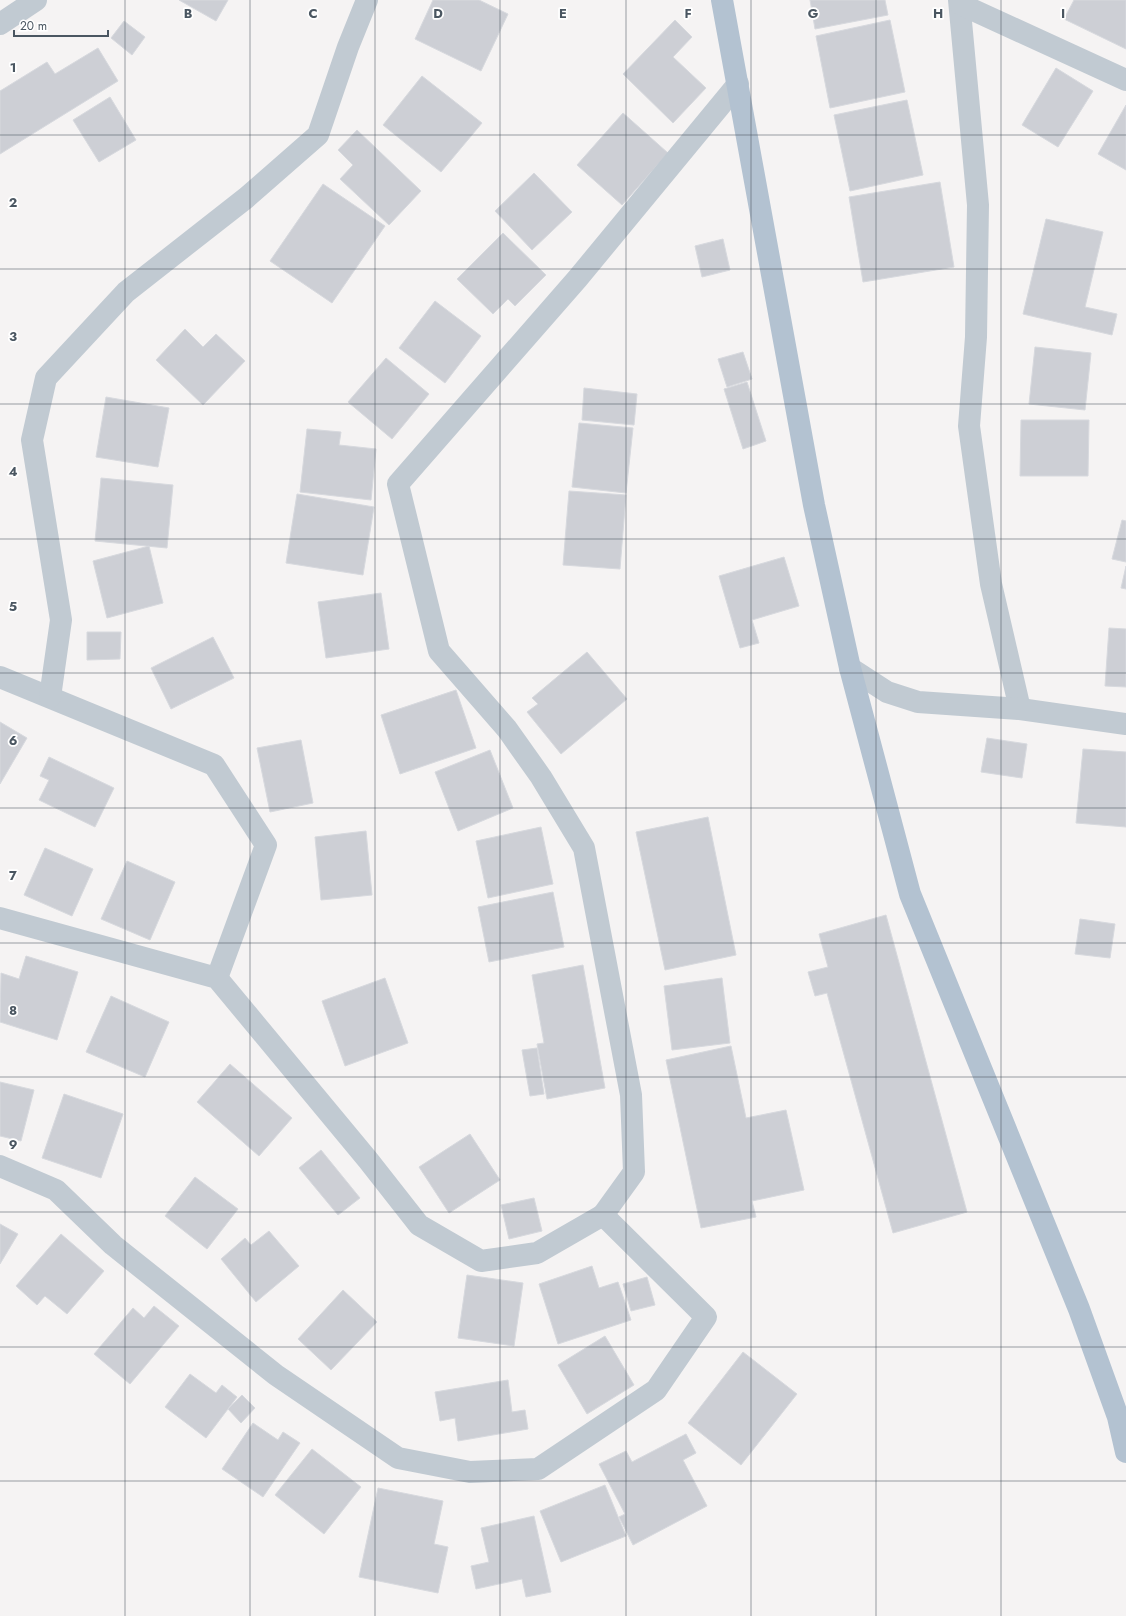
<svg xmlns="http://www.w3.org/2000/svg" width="1126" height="1616" font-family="Jost,sans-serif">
<rect width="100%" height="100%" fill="#f5f3f3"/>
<g fill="#cdcfd5" stroke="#d7d9de">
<path d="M179,0H228L216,21Z"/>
<path d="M433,0H479L508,14L481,71L415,39Z"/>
<path d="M810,0H885L888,15L815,29Z"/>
<path d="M1074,0H1126V49L1064,19Z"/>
<path d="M675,20L692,37L673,57L706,88L673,123L623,74Z"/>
<path d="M890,20L905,92L830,108L816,36Z"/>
<path d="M124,21L145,37L132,55L111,38Z"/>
<path d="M98,48L118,81L0,154V91L47,62L55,74Z"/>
<path d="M1056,68L1093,91L1058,147L1022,125Z"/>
<path d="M422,76L482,123L441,172L383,125Z"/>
<path d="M110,97L136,140L99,162L73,120Z"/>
<path d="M907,100L923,175L850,191L834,115Z"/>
<path d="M1126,105V170L1098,154Z"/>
<path d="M623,113L668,153L622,205L577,165Z"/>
<path d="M357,130L421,191L389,225L340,179L353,165L338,150Z"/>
<path d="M534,173L572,212L532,250L495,211Z"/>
<path d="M940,182L954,267L863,282L849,197Z"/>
<path d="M323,184L385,226L332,303L270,261Z"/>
<path d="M1046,219L1103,232L1085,307L1117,314L1112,335L1023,314Z"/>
<path d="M503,233L546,275L515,306L508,299L493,314L457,279Z"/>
<path d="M723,239L730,270L702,277L695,246Z"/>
<path d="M435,301L481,336L445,383L399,348Z"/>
<path d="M185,329L203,347L216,334L245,361L203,405L156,360Z"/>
<path d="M1035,347L1091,353L1085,410L1029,404Z"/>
<path d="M743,352L752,379L727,387L718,359Z"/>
<path d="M386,358L429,394L392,439L348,402Z"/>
<path d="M747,382L766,441L743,449L724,389Z"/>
<path d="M584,388L637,394L634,425L582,420Z"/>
<path d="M106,397L169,408L158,467L96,457Z"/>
<path d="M1021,420H1089L1088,476H1020Z"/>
<path d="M579,423L633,428L626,493L572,487Z"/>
<path d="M307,429L341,432L339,445L376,449L371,500L300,492Z"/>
<path d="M101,478L173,485L167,548L95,541Z"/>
<path d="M569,491L626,495L620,569L563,565Z"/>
<path d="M297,494L374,507L363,575L286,563Z"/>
<path d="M1122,520L1126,521V562L1112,559Z"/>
<path d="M149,546L163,603L107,618L93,561Z"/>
<path d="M784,557L799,606L752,620L759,643L740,648L719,576Z"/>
<path d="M1126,566V589L1121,588Z"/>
<path d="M381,593L389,649L326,658L318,602Z"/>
<path d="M1109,628L1126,629V687L1105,686Z"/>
<path d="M87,632H121L120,659L87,660Z"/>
<path d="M213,637L234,678L171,709L151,668Z"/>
<path d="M587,652L627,699L561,754L527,712L538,704L532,698Z"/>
<path d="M456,690L476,748L400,774L381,715Z"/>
<path d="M0,722L27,738L0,784Z"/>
<path d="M987,738L1027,744L1022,778L981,772Z"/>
<path d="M301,740L313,803L270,812L257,748Z"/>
<path d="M1083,749L1126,752V827L1076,823Z"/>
<path d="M490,750L513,808L458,831L435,772Z"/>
<path d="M49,757L114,788L95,827L39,800L49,780L40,776Z"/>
<path d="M708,817L736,955L665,970L636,832Z"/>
<path d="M541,827L553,884L488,898L476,841Z"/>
<path d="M366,831L372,895L321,900L315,837Z"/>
<path d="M45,848L93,869L72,916L24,895Z"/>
<path d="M127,861L175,882L150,940L101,919Z"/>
<path d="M553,892L564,947L489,962L478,907Z"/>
<path d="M886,915L967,1212L893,1233L827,993L815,996L808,972L828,967L819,934Z"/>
<path d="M1080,919L1115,924L1110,958L1075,954Z"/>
<path d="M26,956L78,972L57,1040L0,1022L1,973L19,979Z"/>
<path d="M583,965L605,1088L547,1099L537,1044L544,1043L532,975Z"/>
<path d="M385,978L408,1043L345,1066L322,1001Z"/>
<path d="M722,978L730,1043L672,1050L664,986Z"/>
<path d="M111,996L169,1022L145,1077L86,1052Z"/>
<path d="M731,1046L746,1118L786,1110L804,1190L752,1201L756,1217L701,1228L666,1060Z"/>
<path d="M537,1048L544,1094L530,1096L522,1050Z"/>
<path d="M230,1064L292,1118L259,1156L197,1102Z"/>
<path d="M0,1082L34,1090L21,1141L0,1136Z"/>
<path d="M64,1094L123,1114L101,1178L42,1158Z"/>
<path d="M470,1134L500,1180L449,1213L419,1167Z"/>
<path d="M321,1150L360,1198L338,1215L299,1168Z"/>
<path d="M195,1177L238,1209L207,1249L165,1216Z"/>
<path d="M534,1198L542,1231L509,1239L501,1205Z"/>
<path d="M0,1224L18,1234L0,1264Z"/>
<path d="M269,1231L299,1266L256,1302L221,1259L245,1238L251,1245Z"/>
<path d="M61,1234L104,1271L67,1314L45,1296L37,1305L16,1286Z"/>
<path d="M592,1266L599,1288L618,1282L631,1320L558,1344L539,1284Z"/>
<path d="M467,1275L523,1283L514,1346L458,1338Z"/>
<path d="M647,1277L655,1305L631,1311L623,1284Z"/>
<path d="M343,1290L377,1322L331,1370L298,1339Z"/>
<path d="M154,1306L179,1326L130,1384L94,1354L133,1308L144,1318Z"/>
<path d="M605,1336L634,1385L587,1414L558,1365Z"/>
<path d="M743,1352L797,1394L741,1465L688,1423Z"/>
<path d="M190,1374L216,1393L222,1385L237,1397L206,1438L165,1407Z"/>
<path d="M508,1380L512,1412L525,1410L528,1429L458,1441L455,1418L440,1421L435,1392Z"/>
<path d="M242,1395L255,1408L241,1423L228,1409Z"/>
<path d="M253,1423L278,1440L283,1432L300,1443L263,1497L222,1469Z"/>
<path d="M686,1434L696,1453L683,1460L707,1506L633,1545L619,1517L625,1514L599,1464L626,1451L632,1462Z"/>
<path d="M312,1449L361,1487L324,1534L275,1495Z"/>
<path d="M605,1485L626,1536L561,1562L540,1511Z"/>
<path d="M378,1488L443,1501L434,1544L448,1547L438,1593L359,1577Z"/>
<path d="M534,1516L551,1592L526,1597L522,1579L476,1589L471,1566L489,1562L481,1528Z"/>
</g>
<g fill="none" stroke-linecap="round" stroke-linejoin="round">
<g stroke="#c1cad2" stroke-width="22">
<path d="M959,0L978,205L976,337L969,426L991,584L1020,709"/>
<path d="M960,4L1126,80"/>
<path d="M0,24L36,0"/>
<path d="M850,668L887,692L918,702L1020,709L1126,724"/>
<path d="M0,677L214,765L266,845L217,978"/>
<path d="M50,697L61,620L32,440L46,378L126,292L246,198L318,135L348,47L367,0"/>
<path d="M0,918L217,978L368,1160L419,1225L481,1261L537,1253L603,1215"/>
<path d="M0,1166L56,1190L113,1245L276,1375L398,1458L470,1472L538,1469L656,1390L706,1317L603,1215L634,1172L631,1095L584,848L541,777L507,729L439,651L398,484L578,278L738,84"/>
</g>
<path stroke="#b3c2d1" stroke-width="22" d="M722,0L814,505L850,668L910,894L1079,1309L1118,1417L1126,1452"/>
</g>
<path fill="none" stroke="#4a5661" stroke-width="1" stroke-opacity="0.55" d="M125,0V1616M250,0V1616M375,0V1616M500,0V1616M626,0V1616M751,0V1616M876,0V1616M1001,0V1616M0,135H1126M0,269H1126M0,404H1126M0,539H1126M0,673H1126M0,808H1126M0,943H1126M0,1077H1126M0,1212H1126M0,1347H1126M0,1481H1126"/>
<g font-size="13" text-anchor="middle" font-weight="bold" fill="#4a5661" stroke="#fff" stroke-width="3.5" stroke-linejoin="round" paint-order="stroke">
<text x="188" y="18">B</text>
<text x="313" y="18">C</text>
<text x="438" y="18">D</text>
<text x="563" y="18">E</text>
<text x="688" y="18">F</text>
<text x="813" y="18">G</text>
<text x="938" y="18">H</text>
<text x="1063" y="18">I</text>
<text x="13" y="72">1</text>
<text x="13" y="207">2</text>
<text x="13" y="341">3</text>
<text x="13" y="476">4</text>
<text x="13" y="611">5</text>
<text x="13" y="745">6</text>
<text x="13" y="880">7</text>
<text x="13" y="1015">8</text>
<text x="13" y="1149">9</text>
</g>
<path d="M14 30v6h94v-6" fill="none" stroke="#4a5661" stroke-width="2"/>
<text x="20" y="30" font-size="12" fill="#4a5661" stroke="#ffffff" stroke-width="3" paint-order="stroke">20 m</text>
</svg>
